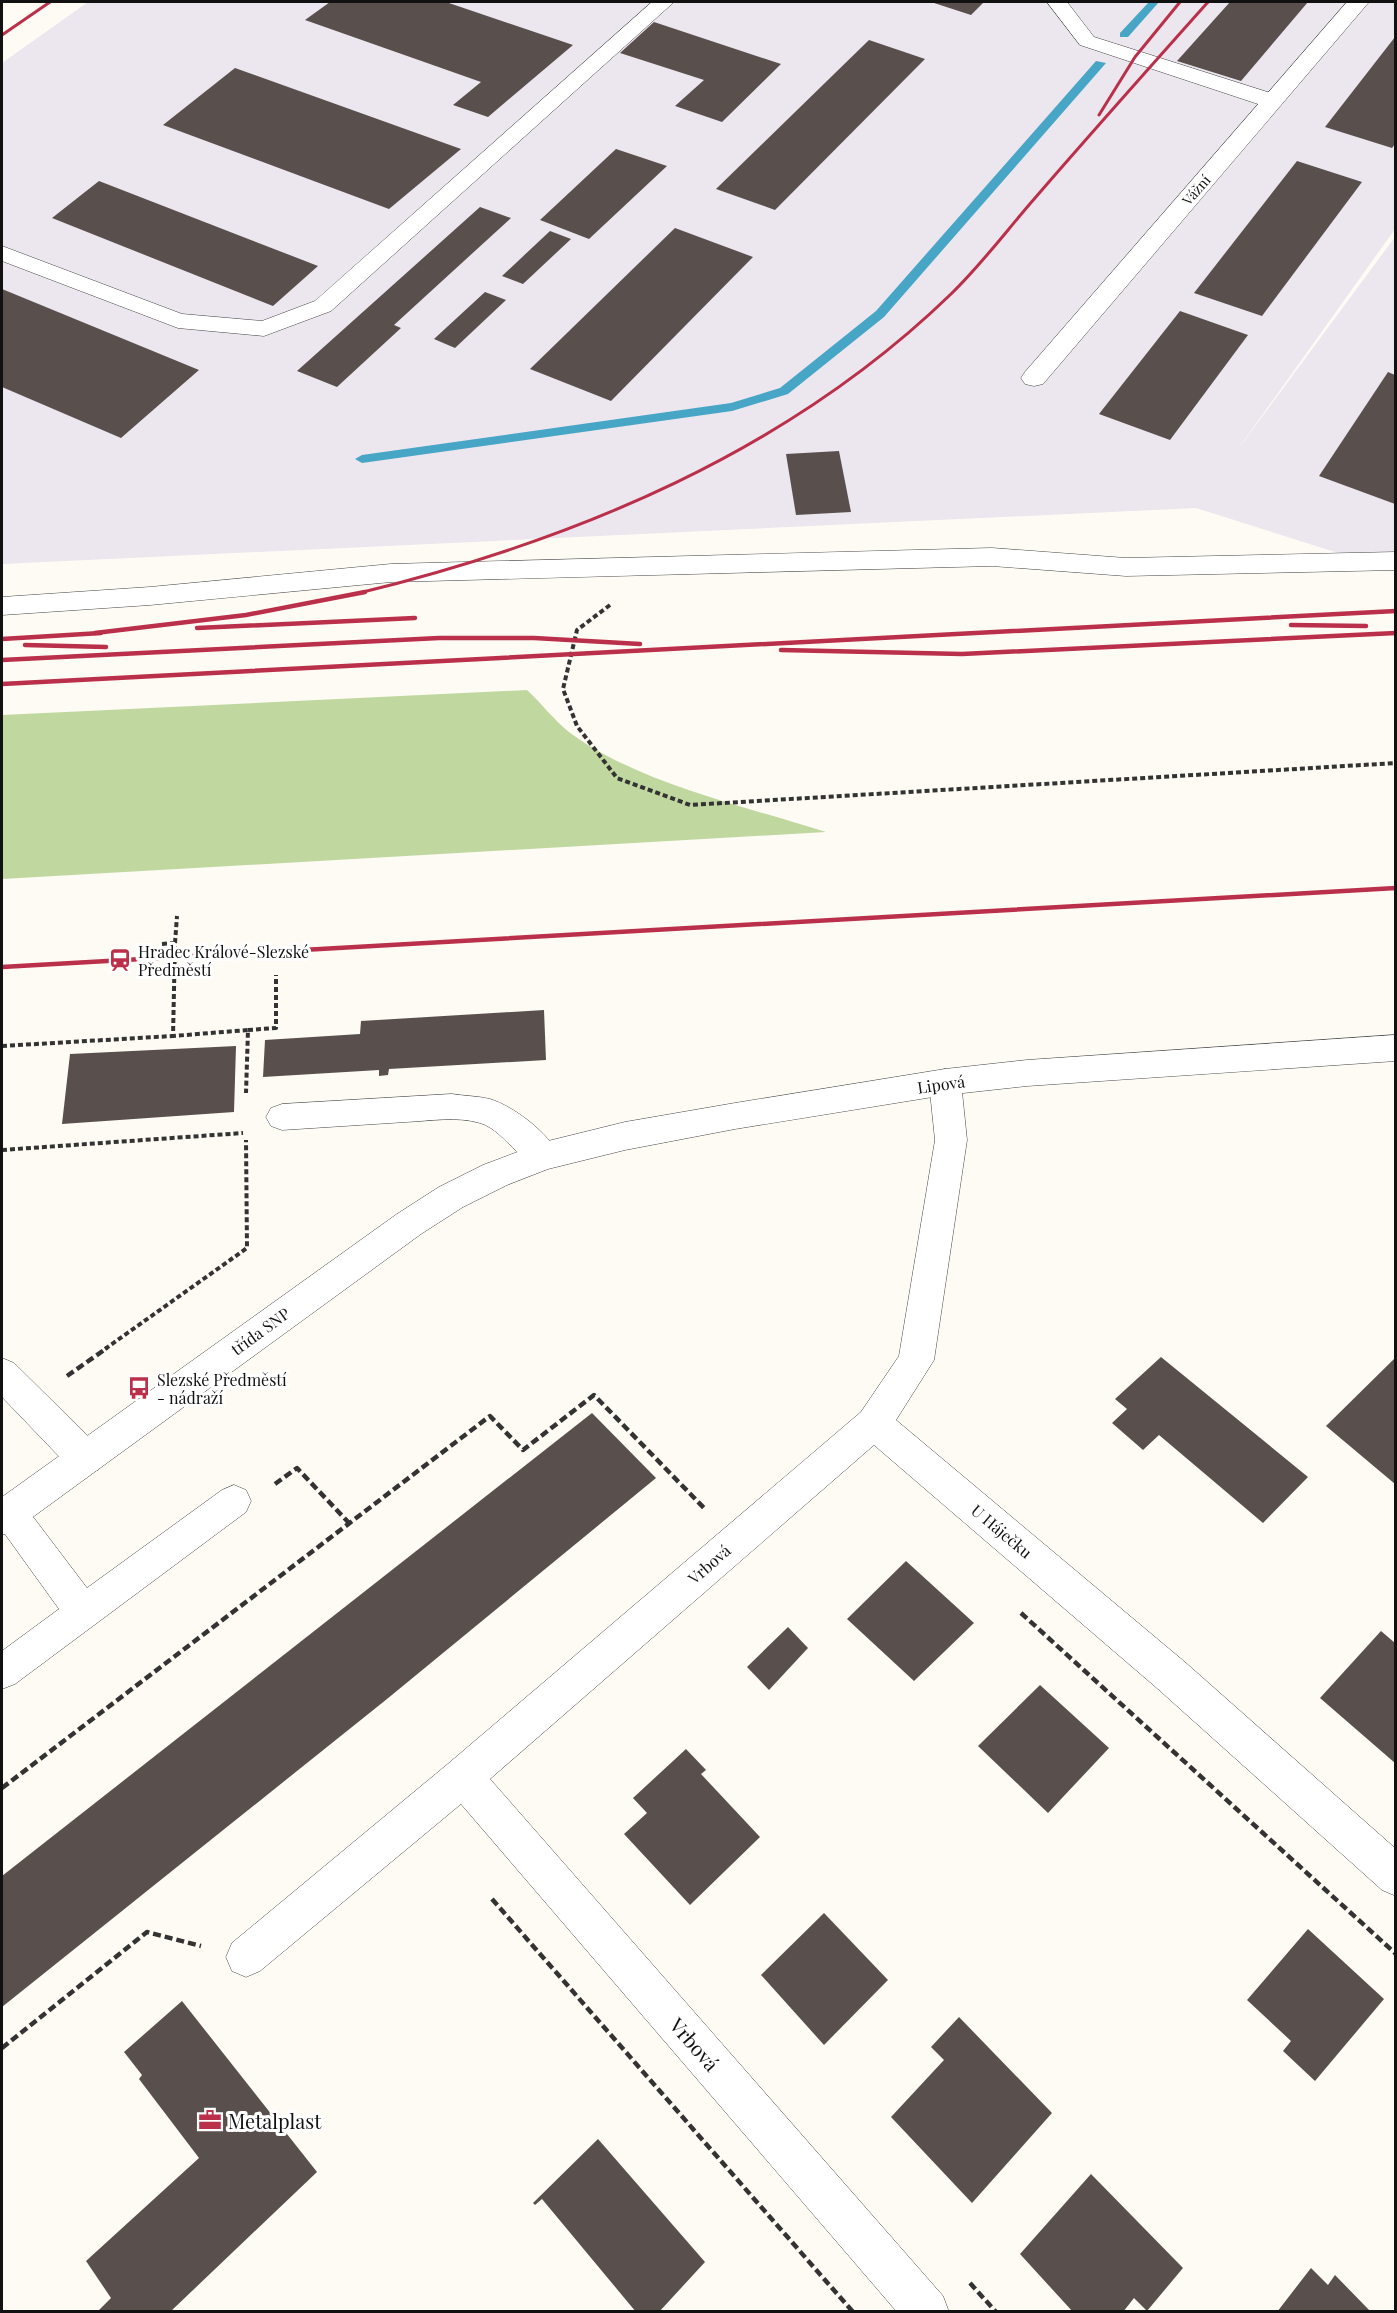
<svg xmlns="http://www.w3.org/2000/svg" width="1397" height="2313" font-family="'Playfair Display',serif">
<rect width="100%" height="100%" fill="#fefbf5"/>
<path fill="#ece6ee" d="M88,2H1395V229L1233,456L1395,237V571L1196,508L2,564V63Z"/>
<path fill="#c0d89f" d="M527,690C541,703 554,720 569,732C637,783 745,806 826,832L2,879V715Z"/>
<g fill="none" stroke-linecap="round" stroke-linejoin="round">
<g fill="#47a5c6" fill-rule="evenodd">
<path d="M1149,2H1159L1128,37H1120V33Z"/>
<path d="M1096,61L1106,63L884,317L788,394L732,411L362,463L355,459L362,455L731,403L780,388L876,311Z"/>
</g>
</g>
<g fill="#59504d">
<path d="M330,2H446L573,45L488,117L453,105L481,82L305,20Z"/>
<path d="M931,2H984L971,15Z"/>
<path d="M1230,2H1308L1241,81L1177,61Z"/>
<path d="M654,22L781,64L722,122L675,106L704,80L620,53Z"/>
<path d="M1395,37V144L1392,148L1325,127Z"/>
<path d="M869,40L925,59L775,210L716,189Z"/>
<path d="M235,68L461,149L389,209L163,125Z"/>
<path d="M616,149L667,166L589,239L540,220Z"/>
<path d="M1297,161L1362,182L1262,316L1194,293Z"/>
<path d="M99,181L318,266L273,306L52,218Z"/>
<path d="M480,207L511,218L394,325L401,328L337,387L297,371Z"/>
<path d="M675,228L753,257L611,401L530,369Z"/>
<path d="M550,231L571,239L523,284L502,276Z"/>
<path d="M2,289L199,370L121,438L2,387Z"/>
<path d="M485,292L506,300L455,348L434,339Z"/>
<path d="M1180,311L1248,335L1170,440L1099,414Z"/>
<path d="M1388,372L1395,375V504L1319,476Z"/>
<path d="M839,451L851,512L796,515L786,454Z"/>
<path d="M544,1010L546,1060L389,1069L388,1075L379,1076V1070L263,1077L265,1040L360,1034L361,1021Z"/>
<path d="M236,1046L234,1112L62,1124L70,1054Z"/>
<path d="M1161,1357L1308,1477L1263,1523L1159,1435L1143,1450L1112,1423L1127,1409L1115,1399Z"/>
<path d="M1395,1358V1484L1326,1426Z"/>
<path d="M592,1413L656,1478L387,1699L2,2007V1876Z"/>
<path d="M906,1561L974,1623L914,1681L847,1619Z"/>
<path d="M788,1627L808,1648L769,1690L747,1667Z"/>
<path d="M1381,1631L1395,1643V1763L1320,1698Z"/>
<path d="M1040,1685L1109,1748L1048,1813L978,1746Z"/>
<path d="M686,1749L706,1770L701,1774L760,1837L690,1905L624,1834L647,1813L633,1798Z"/>
<path d="M824,1913L888,1980L824,2045L761,1975Z"/>
<path d="M1308,1929L1384,1999L1315,2081L1283,2051L1291,2041L1247,2000Z"/>
<path d="M182,2001L317,2172L170,2312H97L111,2298L86,2261L199,2158L139,2079L142,2075L124,2052Z"/>
<path d="M959,2017L1052,2113L972,2203L891,2117L944,2060L931,2047Z"/>
<path d="M598,2139L705,2262L659,2312H636L542,2199L535,2205L533,2203Z"/>
<path d="M1091,2174L1183,2268L1147,2311L1134,2298L1123,2312H1073L1020,2254Z"/>
<path d="M1311,2268L1328,2285L1335,2275L1371,2312H1277Z"/>
</g>
<g fill="none" stroke-linecap="round" stroke-linejoin="round">
<g stroke="#444" stroke-width="1">
<g id="service">
<path d="M652,2H674L331,311L264,336L178,328L2,261V246L182,314L262,321L315,301Z"/>
<path d="M1047,2H1067L1094,37L1280,96L1283,101L1280,106H1264L1080,45Z"/>
<path d="M992,548L1126,558L1396,552V570L1126,576L992,566L391,582L150,605L2,615V597L150,587L391,564Z"/>
<path d="M452,1094C464,1096 478,1096 490,1099C515,1107 548,1133 560,1156L555,1165C524,1176 508,1131 480,1123C457,1116 430,1121 406,1122C365,1125 323,1127 282,1130L271,1126L266,1117L271,1108L282,1104Z"/>
<path d="M234,1485L246,1490L251,1501L246,1512L15,1684L2,1689V1651L59,1609L2,1530V1499L9,1496L21,1501L87,1588L222,1490Z"/>
</g>
</g>
<g stroke="#444" stroke-width="1">
<g id="minor">
<path d="M1347,2H1369L1043,384L1034,386L1025,384L1021,378L1025,372Z"/>
<path d="M945,1069L956,1073L961,1082L967,1140L934,1360L896,1420L1186,1663L1396,1849V1896L1382,1890L1158,1689L874,1445L490,1779L943,2296L949,2312H897L461,1804L260,1971L246,1977L232,1971L226,1957L232,1943L449,1763L861,1412L899,1356L935,1140L929,1082L934,1073Z"/>
<path d="M2,1358L14,1363L98,1446L103,1458L98,1470L85,1474L72,1470L2,1397Z"/>
</g>
</g>
<g stroke="#444" stroke-width="1">
<path id="tertiary" d="M1396,1035V1061L1027,1086L945,1095L735,1129L625,1150L548,1169L507,1185L463,1207L421,1234L15,1530L2,1535V1497L397,1214L439,1187L483,1165L544,1142L625,1122L735,1103L945,1069L1027,1060Z"/>
</g>
<g stroke="#333" stroke-width="4" stroke-dasharray="5 3" stroke-linecap="butt">
<path d="M610,605L577,630L563,689L577,726L617,778L690,805L1396,763"/>
<path d="M175,943L177,916"/>
<path d="M162,944L175,943L173,1036L248,1030L246,1093"/>
<path d="M175,974L207,972"/>
<path d="M248,1030L276,1028V975"/>
<path d="M2,1046L173,1036"/>
<path d="M2,1150L243,1133"/>
<path d="M105,1349L247,1248L246,1140"/>
</g>
<g stroke="#333" stroke-width="4.5" stroke-dasharray="8 4" stroke-linecap="butt">
<path d="M67,1376L107,1348"/>
<path d="M275,1484L297,1468L349,1523"/>
<path d="M1021,1613L1396,1954"/>
<path d="M2,1788L490,1416L523,1450L594,1395L704,1508"/>
<path d="M492,1899L853,2312"/>
<path d="M2,2048L147,1932L201,1946"/>
<path d="M970,2283L996,2312"/>
</g>
<use href="#service" fill="#fff" fill-rule="evenodd"/>
<use href="#minor" fill="#fff" fill-rule="evenodd"/>
<use href="#tertiary" fill="#fff" fill-rule="evenodd"/>
<g stroke="#ba2f49" stroke-width="3">
<path d="M2,35L50,2"/>
<path d="M1099,115L1135,57L1180,2"/>
<path d="M359,593C576,540 788,452 951,294C982,264 1007,230 1035,198C1092,132 1150,67 1208,2"/>
</g>
<g stroke="#ba2f49" stroke-width="4.5">
<path d="M1291,625L1366,626"/>
<path d="M197,628L415,618"/>
<path d="M95,633L246,615L365,592"/>
<path d="M2,639L101,633"/>
<path d="M25,645L106,647"/>
<path d="M781,650L962,654L1396,633"/>
<path d="M2,660L439,638H534L640,644"/>
<path d="M2,684L1396,611"/>
<path d="M2,967L1396,888"/>
</g>
</g>
<defs>
<g id="station-bare" transform="scale(1.8)"><path d="M-3-6H3Q5-6 5-4V2Q5 4 3 4L4.5 6H3L1.5 4h-3L-3 6H-4.5L-3 4Q-5 4-5 2V-4Q-5-6-3-6ZM-3.5-4v3h7v-3ZM-3.5 1v1.5H-2V1ZM2 1v1.5H3.5V1Z" fill="#ba2f49" stroke="#fff" stroke-width="2.5" paint-order="stroke"/></g>
<g id="bus-bare" transform="scale(1.8)"><path d="M-5-6H5V4H4V6H2V4H-2V6H-4V4H-5ZM-3.5-4V0h7V-4ZM-3.5 1.2v1.5H-2V1.2ZM2 1.2v1.5H3.5V1.2Z" fill="#ba2f49" stroke="#fff" stroke-width="2.5" paint-order="stroke"/></g>
<g id="office-bare" transform="scale(1.8)"><path d="M-6-3h4V-5.5h4V-3h4V5H-6ZM-1-4.5V-3h2v-1.5ZM-6 0V1H6V0Z" fill="#ba2f49" stroke="#fff" stroke-width="2.5" paint-order="stroke"/></g>
</defs>
<g fill-rule="evenodd">
<use href="#station-bare" x="120" y="960"/>
<use href="#bus-bare" x="139" y="1388"/>
<use href="#office-bare" x="210" y="2120"/>
</g>
<g text-anchor="middle" dominant-baseline="central" stroke-width="6" stroke-linejoin="round" paint-order="stroke">
<g font-size="14" fill="#111" stroke="#fff">
<text transform="translate(1196 190) rotate(-49)">Vážní</text>
</g>
<g font-size="16" fill="#111" stroke="#fff" text-anchor="start">
<text x="138" y="951">Hradec Králové-Slezské<tspan x="138" dy="18">Předměstí</tspan></text>
<text x="157" y="1379">Slezské Předměstí<tspan x="157" dy="18">- nádraží</tspan></text>
</g>
<g font-size="16" fill="#111" stroke="#fff">
<text transform="translate(941 1084) rotate(-8)">Lipová</text>
<text transform="translate(260 1331) rotate(-36)">třída SNP</text>
<text transform="translate(1002 1531) rotate(40)">U Háječku</text>
<text transform="translate(709 1564) rotate(-41)">Vrbová</text>
</g>
<g font-size="20" fill="#111" stroke="#fff">
<text transform="translate(695 2044) rotate(49)">Vrbová</text>
</g>
<g font-size="20" fill="#111" stroke="#fff" text-anchor="start">
<text x="228" y="2120">Metalplast</text>
</g>
</g>
<rect width="1397" height="2313" fill="none" stroke="#111111" stroke-width="6"/>
</svg>
